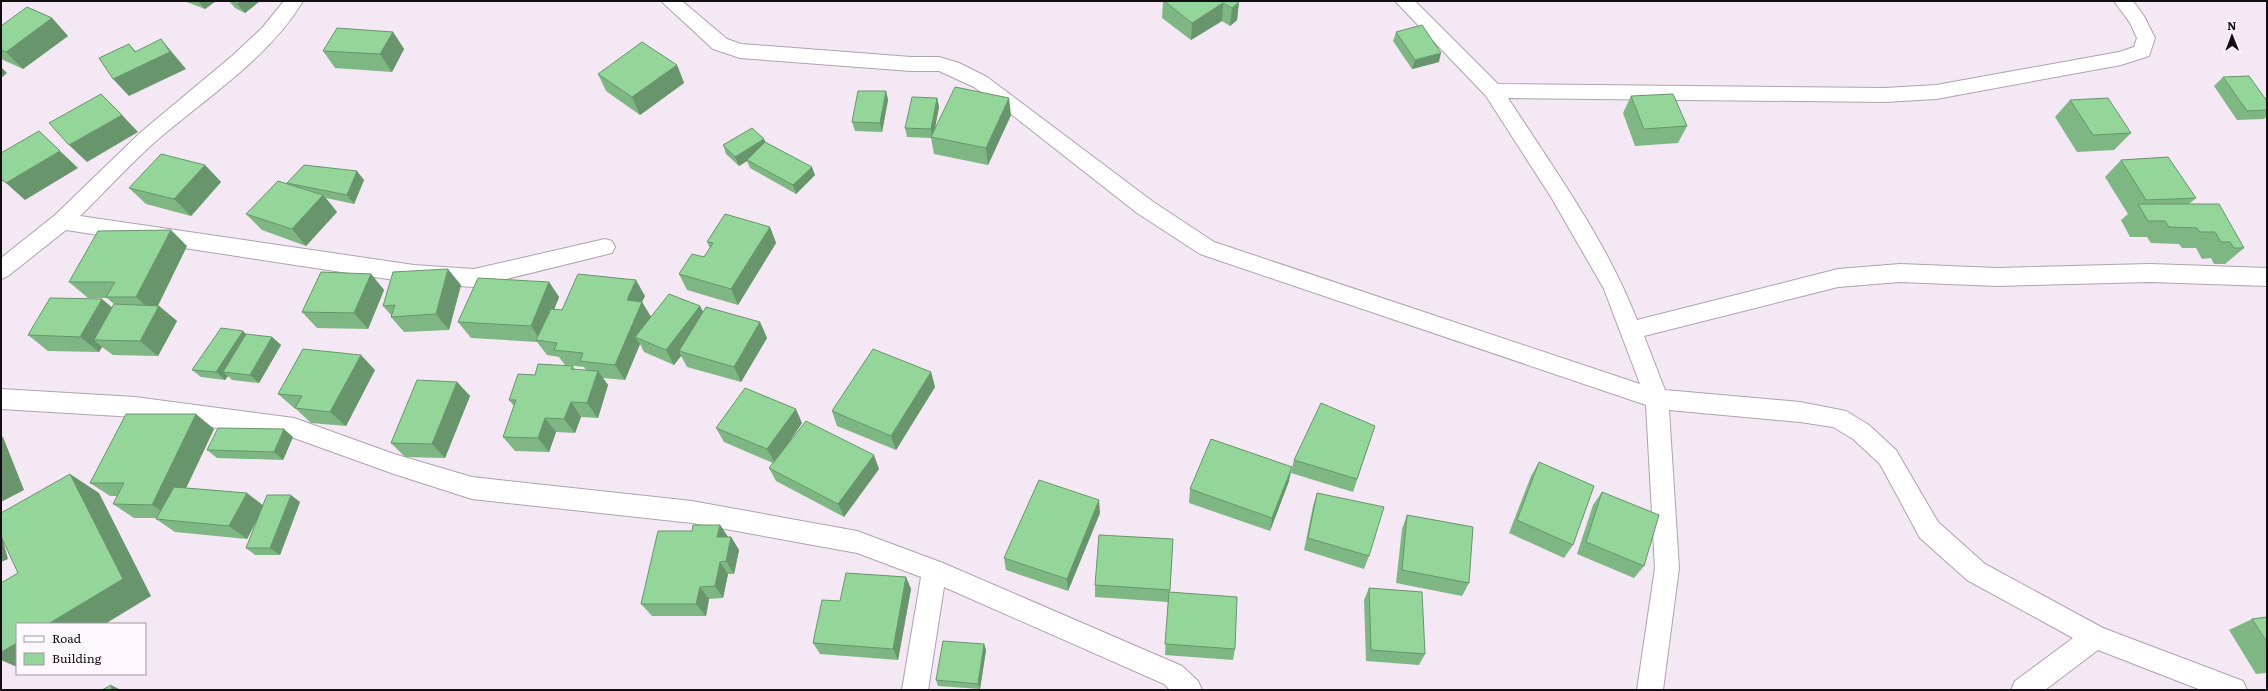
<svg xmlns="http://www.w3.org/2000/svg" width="2268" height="691" font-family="Literata,serif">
<rect width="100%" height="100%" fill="#f3e8f3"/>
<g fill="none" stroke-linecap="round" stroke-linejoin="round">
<g stroke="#aea3ae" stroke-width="2">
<g id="minor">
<path d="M284,1H303C269,58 206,98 156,141C130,164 106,191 80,216L414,265L474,269L605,239L612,241L615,247L612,253L474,287L414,283L66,230L8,276L1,279V258L55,215L141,132L232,56L262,28Z"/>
<path d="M661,1H682L727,39L741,44L911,57H939L959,63L987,77L1152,201L1214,242L1640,384L1604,289L1551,197L1486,96L1395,1H1415L1498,84L1885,88L1936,85L2119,52L2134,47L2137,38L2130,23L2114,1H2133L2144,16L2155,38L2149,56L2121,65L1936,99L1885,102L1508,98C1554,169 1606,240 1637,320L1838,269L1900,264L1997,268L2150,264L2267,268V286L2150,282L1997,286L1900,282L1838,287L1644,336L1665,390L1800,402L1846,411L1869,425L1896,450L1938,522L1985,564L2103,628L2243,681L2247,690H2201L2098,650L2045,690H2011L2015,681L2073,638L1967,580L1920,538L1880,464L1853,439L1833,427L1800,422L1669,410L1679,568L1663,690H1637L1655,568L1646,405L1200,254L1137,213L1002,107L974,87L939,71H911L740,58L713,49Z"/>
<path d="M1,389L135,397L294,418L394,454L472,477L692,501L857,531L943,563L1182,666L1198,681L1202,690H1170L1164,684L944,587L928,690H902L921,577L857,553L692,523L472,499L394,474L294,438L135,417L1,409Z"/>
</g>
</g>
<use href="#minor" fill="#fff" fill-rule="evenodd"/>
</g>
<g fill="#7fb784">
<path d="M184,1H216L205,9Z"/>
<path d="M229,1H260L245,13L235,8Z"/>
<path d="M1163,1H1238L1239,2L1237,20L1230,26L1222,21L1191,40L1162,18Z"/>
<path d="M52,18L68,36L23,69L1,59V26Z"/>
<path d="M393,32L404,49L392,72L335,68L323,51Z"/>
<path d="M1396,32L1439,62L1412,69L1393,41Z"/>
<path d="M677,65L684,83L640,115L606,91L598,74Z"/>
<path d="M2223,77L2267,101V116L2264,119L2237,120L2214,86Z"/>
<path d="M886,91L888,100L882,132L855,131L852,122Z"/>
<path d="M1631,96L1687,126L1678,143L1635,146L1623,113Z"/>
<path d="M937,98L939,107L935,129L1011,115L988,165L934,154L931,138L907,137L905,128Z"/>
<path d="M2070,100L2131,133L2114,150L2077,152L2055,117Z"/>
<path d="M764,139L765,142L815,175L796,194L750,168L747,161L739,166L726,154L723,145Z"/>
<path d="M2121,160L2196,198L2189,204L2244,248L2225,264H2214L2211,258L2202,259L2196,248H2182L2179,244L2151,243L2147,237H2130L2121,220L2128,214L2105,177Z"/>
<path d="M205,165L221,182L191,216L146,204L129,188Z"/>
<path d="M364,180L354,204L326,198L337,212L306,246L262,230L246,214L287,183Z"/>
<path d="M770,227L776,243L738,305L687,290L679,274L704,257L710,248L707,242Z"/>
<path d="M187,246L158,306H159L177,321L158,356L113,355L102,347L99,352L48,351L28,335L112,307L115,305L107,298H88L69,282Z"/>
<path d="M371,274L384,290L368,329L317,328L302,312Z"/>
<path d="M549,282L559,297L554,309L562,310L645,296L642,302L651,317L700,306L703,312L760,322L767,338L741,382L687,367L681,356L674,365L644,352L640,344L625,380L603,378L608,385L598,418L581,417L575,433L556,432L549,452L515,451L503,437L514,406L509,400L535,375L573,366L575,370H586L584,367L565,365L559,357L547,355L537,342L471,338L458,322Z"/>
<path d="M461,285L449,330L404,332L391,317V315L383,306Z"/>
<path d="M246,335L272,337L281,345L259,383L232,380L228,376L225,380L201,377L192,370Z"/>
<path d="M375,370L346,426L311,423L296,409L294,408L278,394Z"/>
<path d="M931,372L935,387L896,450L837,426L832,411Z"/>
<path d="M457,382L470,396L445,458L405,457L391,443Z"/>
<path d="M802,423L786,446L879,469L844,517L776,481L769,468L773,463L724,442L716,428Z"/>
<path d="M1375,426L1353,492L1291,473L1294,460Z"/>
<path d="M214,429L186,488L263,506L300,502L280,555H255L246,548L258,518L247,539L175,532L156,519L157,518H134L113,504L117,496H110L90,483Z"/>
<path d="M293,437L283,460L217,458L207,450Z"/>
<path d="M1539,462L1573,545L1564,558L1509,533L1531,476Z"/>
<path d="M1289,481L1270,531L1189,503L1190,489Z"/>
<path d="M1602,492L1644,566L1634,578L1577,554L1593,505Z"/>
<path d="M1317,493L1369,556L1364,569L1304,550L1313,506Z"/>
<path d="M1100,513L1068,591L1006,570L1004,558Z"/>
<path d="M1407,515L1469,583L1462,596L1396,583L1402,529Z"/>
<path d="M720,525L728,537H731L739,550L734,574H728L723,598L709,599L706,616H652L641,604L692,531Z"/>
<path d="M1173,539L1170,592L1235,649L1233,660L1165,655L1168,602L1095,597V585Z"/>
<path d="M906,577L911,589L898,660L820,654L813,643L840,601Z"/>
<path d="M1369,588L1425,654L1419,665L1366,661L1364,600Z"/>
<path d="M2267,617V673L2256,674L2229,630L2252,619Z"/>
<path d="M984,644L986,650L980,689L938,686L936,680Z"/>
</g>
<g fill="#68956c">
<path d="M198,1H216L205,9Z"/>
<path d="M241,1H260L245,13L237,4Z"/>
<path d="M1239,2L1237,20L1230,26L1232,8Z"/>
<path d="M1223,3L1222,21L1191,40L1192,23Z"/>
<path d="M52,18L68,36L23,69L6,52Z"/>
<path d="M393,32L404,49L392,72L380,54Z"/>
<path d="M161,39L186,69L129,96L113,79L135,52L129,44L146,63Z"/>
<path d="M1441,53L1439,62L1412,69L1415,60Z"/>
<path d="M677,65L684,83L640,115L632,97Z"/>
<path d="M1,67L7,73L1,78Z"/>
<path d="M886,91L888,100L882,132L880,123Z"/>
<path d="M937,98L939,107L933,137H932L931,129Z"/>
<path d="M1009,98L1011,115L988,165L986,148Z"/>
<path d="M122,115L138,132L87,162L69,145Z"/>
<path d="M39,131L78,168L25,200L6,183Z"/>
<path d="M764,139L768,148L747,160V161L739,166L735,157Z"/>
<path d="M205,165L221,182L191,216L174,199Z"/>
<path d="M812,167L815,175L796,194L793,185Z"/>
<path d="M357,171L364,180L354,204L347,195Z"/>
<path d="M323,195L337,212L306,246L292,229Z"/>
<path d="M770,227L776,243L738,305L731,289Z"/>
<path d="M171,230L187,246L154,313L136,297Z"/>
<path d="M448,269L461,285L449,330L436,314Z"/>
<path d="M371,274L384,290L368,329L354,313Z"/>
<path d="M636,280L645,296L642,302L651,317L635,337L640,344L625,380L615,365L627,300Z"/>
<path d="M549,282L559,297L542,341H541L531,326Z"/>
<path d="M102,299L121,315L94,340L102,347L99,352L80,337Z"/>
<path d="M159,306L177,321L158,356L140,341Z"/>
<path d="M700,306L708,321L679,351L681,356L674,365L666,350Z"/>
<path d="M760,322L767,338L741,382L734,367Z"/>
<path d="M243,331L251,339L223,372L228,376L225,380L216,372Z"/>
<path d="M272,337L281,345L259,383L250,375Z"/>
<path d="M361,355L375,370L346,426L330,412Z"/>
<path d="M598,371L608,385L598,418L587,403Z"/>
<path d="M931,372L935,387L896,450L891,436Z"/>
<path d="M457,382L470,396L445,458L432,444Z"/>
<path d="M571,402L581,417L575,433L564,419Z"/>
<path d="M796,409L802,423L775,463L767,449Z"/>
<path d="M196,414L214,429L172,518L152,505Z"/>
<path d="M545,418L556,432L549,452L538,438Z"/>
<path d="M284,429L293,437L283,460L274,452Z"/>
<path d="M1,436L3,437L24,490L1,502Z"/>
<path d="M874,455L879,469L844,517L838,504Z"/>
<path d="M1292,467L1289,481L1270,531L1272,518Z"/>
<path d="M70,474L99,493L151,596L105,624H48Z"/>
<path d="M247,493L264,506L247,539L229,526Z"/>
<path d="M291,495L300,502L280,555L270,548Z"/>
<path d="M1099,500L1100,513L1068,591L1067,579Z"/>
<path d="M720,525L728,537H717Z"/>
<path d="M1,533L8,559L1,562Z"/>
<path d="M731,537L739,550L734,574L726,561Z"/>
<path d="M720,562L728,574L723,598L715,586Z"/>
<path d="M906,577L911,589L898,660L893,649Z"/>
<path d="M700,587L709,599L706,616L696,604Z"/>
<path d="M17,643V667L1,660V652Z"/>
<path d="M984,644L986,650L980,689L978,684Z"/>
<path d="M111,685L121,690H112Z"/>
</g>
<g fill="#94d59a" stroke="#68956c">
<path d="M232,1H241L237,4Z"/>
<path d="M1164,1H1238L1239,2L1232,8L1223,3L1192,23Z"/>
<path d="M27,7L52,18L6,52L1,50V26Z"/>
<path d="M1422,25L1441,53L1415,60L1396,32Z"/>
<path d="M337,28L393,32L380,54L323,51Z"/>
<path d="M161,39L170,52L113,79L99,58L129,44L135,52Z"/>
<path d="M642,42L677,65L632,97L598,74Z"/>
<path d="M2249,76L2267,101V110L2247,111L2223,77Z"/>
<path d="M955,87L1009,98L986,148L931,137Z"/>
<path d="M858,91H886L880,123L852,122Z"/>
<path d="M101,94L122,115L69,145L49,123Z"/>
<path d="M1673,94L1687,126L1644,129L1631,96Z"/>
<path d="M912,97L937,98L931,129L905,128Z"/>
<path d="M2108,98L2131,133L2093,135L2070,100Z"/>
<path d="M752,128L764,139L735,157L723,145Z"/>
<path d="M39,131L60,151L6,183L1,179V153Z"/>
<path d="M765,142L812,167L793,185L747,160Z"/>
<path d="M161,154L205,165L174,199L129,188Z"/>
<path d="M2168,157L2196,198L2146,200L2121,160Z"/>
<path d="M304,165L357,171L347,195L287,183Z"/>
<path d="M278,181L323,195L292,229L246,214Z"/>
<path d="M2138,204H2219L2244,248H2234L2230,242H2221L2215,232H2200L2197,228L2169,227L2165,221H2148Z"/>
<path d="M725,214L770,227L731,289L679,274L692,254L704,257L713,243L707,242Z"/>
<path d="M171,230L136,297H106L115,282H69L98,231Z"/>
<path d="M448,269L436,314L391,317L395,305L383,306L393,272Z"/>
<path d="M321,272L371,274L354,313L302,312Z"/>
<path d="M578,274L636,280L627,300L642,302L615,365L580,361L583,353L554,350L557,343L536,340L551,309L562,310Z"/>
<path d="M478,278L549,282L531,326L458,322Z"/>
<path d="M669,294L700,306L666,350L635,337Z"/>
<path d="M50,298L102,299L80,337L28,335Z"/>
<path d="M114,304L159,306L140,341L94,340Z"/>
<path d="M706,307L760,322L734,367L679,351Z"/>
<path d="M221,328L243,331L216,372L192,370Z"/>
<path d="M246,334L272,337L250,375L223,372Z"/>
<path d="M303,349L361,355L330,412L295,408L302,396L278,394Z"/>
<path d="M873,349L931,372L891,436L832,411Z"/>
<path d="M538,364L573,366L571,369L598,371L587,403L571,402L564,419L545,418L538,438L503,437L516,400H509L518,374L535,375Z"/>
<path d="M417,380L457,382L432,444L391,443Z"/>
<path d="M745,388L796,409L767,449L716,428Z"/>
<path d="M1321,403L1375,426L1357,479L1294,460Z"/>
<path d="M126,414H196L152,505L113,504L124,483H90Z"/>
<path d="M806,421L874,455L838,504L769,468Z"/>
<path d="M218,428L284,429L274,452L207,450Z"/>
<path d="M1211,439L1292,467L1272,518L1190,489Z"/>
<path d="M1539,462L1594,486L1573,545L1517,520Z"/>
<path d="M70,474L123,579L48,624H17V643L1,652V583L18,573L1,536V513Z"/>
<path d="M1039,480L1099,500L1067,579L1004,558Z"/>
<path d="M174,487L247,493L229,526L156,519Z"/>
<path d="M1602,492L1659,515L1644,566L1586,542Z"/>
<path d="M1317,493L1384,507L1369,556L1308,538Z"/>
<path d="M267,495H291L270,548H246Z"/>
<path d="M1407,515L1473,527L1469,583L1402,570Z"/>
<path d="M693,525H720L717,537H731L726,561L720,562L715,586L700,587L696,604H641L658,531H692Z"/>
<path d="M1099,535L1173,539L1170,590L1095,585Z"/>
<path d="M846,573L906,577L893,649L813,643L822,600L840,601Z"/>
<path d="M1369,588L1422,592L1425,654L1371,650Z"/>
<path d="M1169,592L1237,597L1235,649L1165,644Z"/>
<path d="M2267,617V642L2252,619Z"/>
<path d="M943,641L984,644L978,684L936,680Z"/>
<path d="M111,685L112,690H102Z"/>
</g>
<rect width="2268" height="691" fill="none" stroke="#120e12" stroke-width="4"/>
<rect x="16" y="623" width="130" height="52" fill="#fef7fe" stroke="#a09aa0"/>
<rect x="24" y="636" width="20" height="6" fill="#ffffff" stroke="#a09aa0"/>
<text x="52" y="643" font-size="12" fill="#120e12">Road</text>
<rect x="24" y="653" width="20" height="12" fill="#94d59a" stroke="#a09aa0"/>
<text x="52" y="663" font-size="12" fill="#120e12">Building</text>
<g transform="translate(2232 36) rotate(359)" stroke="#fef7fe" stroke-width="3" paint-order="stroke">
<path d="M0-3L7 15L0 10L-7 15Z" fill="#120e12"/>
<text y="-6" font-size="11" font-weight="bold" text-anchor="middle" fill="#120e12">N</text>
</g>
</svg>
